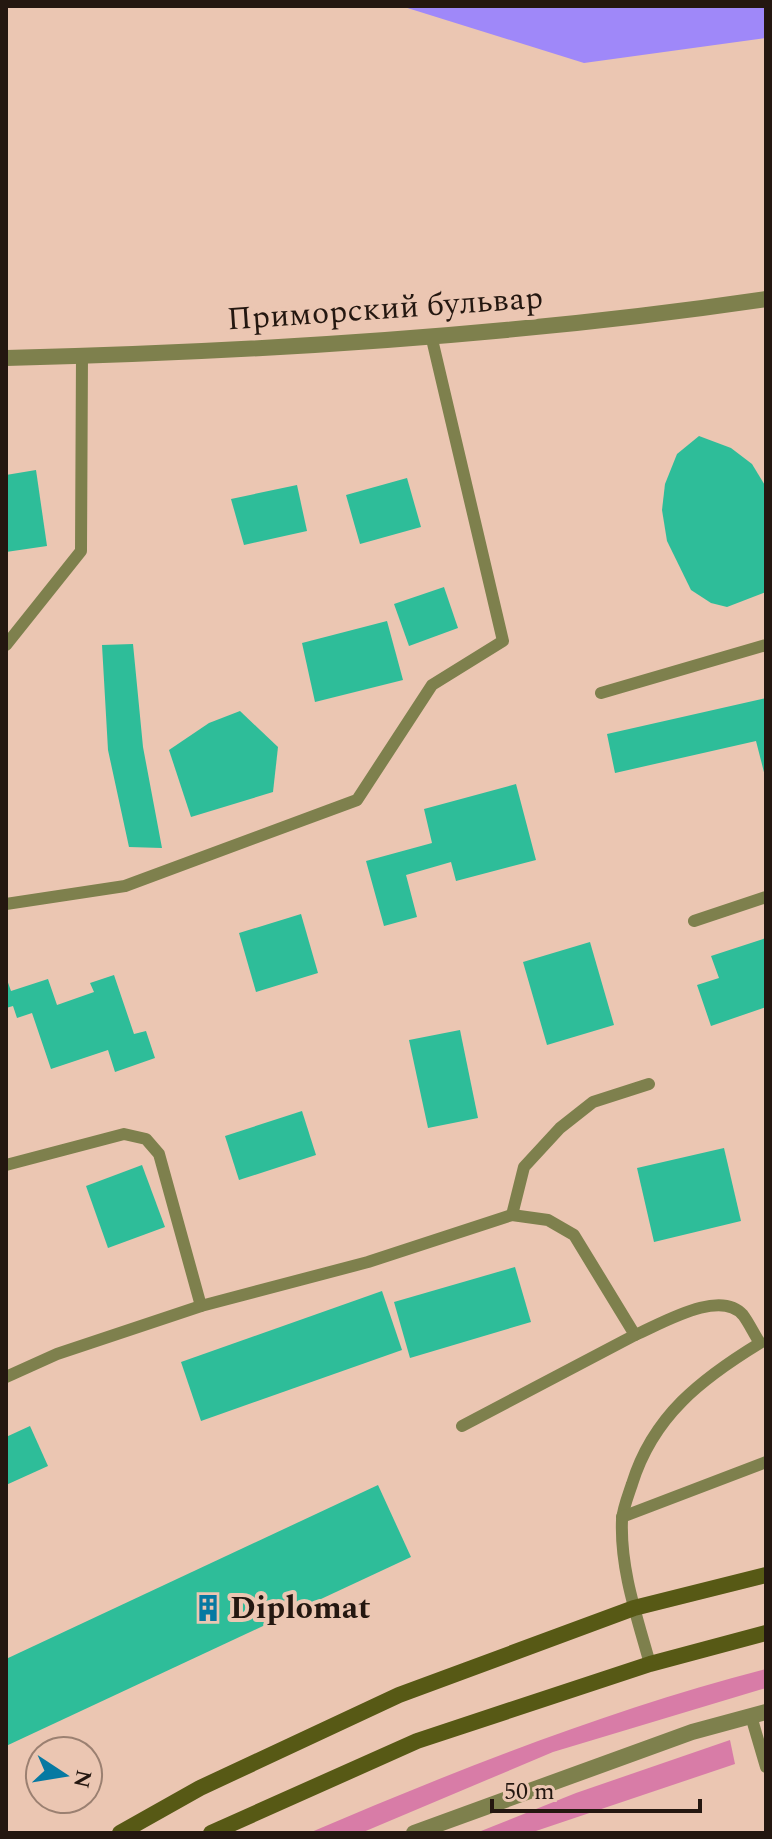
<svg xmlns="http://www.w3.org/2000/svg" width="772" height="1839" font-family="Spectral,serif">
<rect width="100%" height="100%" fill="#ebc6b2"/>
<g fill="#d87ca7">
<path d="M766,1669V1688L553,1752L361,1833H309C459,1769 608,1710 766,1669Z"/>
<path d="M730,1740L735,1764L530,1833H476L576,1793Z"/>
</g>
<path fill="#9f88f9" d="M401,6H766V38L584,63Z"/>
<g fill="#2ebd99">
<path d="M699,436L731,448L752,464L766,487V592L727,607L711,603L691,590L667,541L662,510L665,484L677,454Z"/>
<path d="M36,470L47,546L6,552V475Z"/>
<path d="M407,478L421,527L360,544L346,495Z"/>
<path d="M297,485L307,531L244,545L231,499Z"/>
<path d="M444,587L458,628L409,646L394,604Z"/>
<path d="M387,621L403,680L315,702L302,643Z"/>
<path d="M133,644L143,747L162,848L129,847L108,750L102,645Z"/>
<path d="M766,698V780L756,741L615,773L607,734Z"/>
<path d="M240,711L278,747L273,792L191,817L169,750L209,723Z"/>
<path d="M516,784L536,860L456,881L451,862L406,875L417,917L384,926L366,861L432,843L424,809Z"/>
<path d="M301,914L318,973L256,992L239,933Z"/>
<path d="M766,938V1007L711,1026L697,985L719,978L711,956Z"/>
<path d="M590,942L614,1025L547,1045L523,962Z"/>
<path d="M114,975L134,1034L146,1031L155,1058L115,1072L108,1050L51,1069L32,1013L17,1018L13,1006L6,1008V977L11,991L48,979L57,1005L94,992L90,983Z"/>
<path d="M460,1030L478,1118L428,1128L409,1040Z"/>
<path d="M302,1111L316,1155L239,1180L225,1136Z"/>
<path d="M724,1148L741,1221L654,1242L637,1168Z"/>
<path d="M142,1165L165,1227L108,1248L86,1186Z"/>
<path d="M515,1267L531,1322L410,1358L394,1302Z"/>
<path d="M382,1291L402,1350L201,1421L181,1362Z"/>
<path d="M30,1426L48,1466L6,1485V1437Z"/>
<path d="M378,1485L411,1557L6,1746V1659Z"/>
</g>
<g fill="none" stroke-linecap="round" stroke-linejoin="round">
<g stroke="#7e804d" stroke-width="12">
<path d="M6,645L81,551L82,356"/>
<path d="M601,693L766,645"/>
<path d="M6,904L125,886L357,800L432,685L503,641L431,335"/>
<path d="M694,921L766,897"/>
<path d="M6,1165L124,1134L146,1139L159,1154L201,1306"/>
<path d="M512,1215L524,1167L560,1128L593,1102L649,1084"/>
<path d="M635,1335C661,1324 720,1288 743,1315C749,1323 754,1334 760,1343C701,1379 653,1416 632,1484C628,1496 623,1508 622,1520C620,1569 637,1617 650,1664"/>
<path d="M6,1377L57,1354L201,1306L368,1262L512,1215L548,1220L574,1235L635,1335L462,1426"/>
<path d="M622,1517L766,1462"/>
<path d="M751,1716L766,1767"/>
</g>
<path stroke="#7e804d" stroke-width="16" d="M414,1833L692,1732L766,1712"/>
<path stroke="#7e804d" stroke-width="16" d="M6,358C259,352 515,336 766,299"/>
<g stroke="#575915" stroke-width="16">
<path d="M120,1833L200,1788L399,1695L634,1608L766,1575"/>
<path d="M211,1833L417,1741L650,1664L766,1633"/>
</g>
</g>
<defs>
<g id="building-bare" transform="scale(2.16)"><path d="M-4-6H4V6H1V3H-1V6H-4ZM-2.5-4.3h1.7v1.8h-1.7ZM.8-4.3h1.7v1.8H.8ZM-2.5-1h1.7V.8h-1.7ZM.8-1h1.7V.8H.8Z" fill="#0679a2" stroke="#ebc6b2" stroke-width="2.5" paint-order="stroke"/></g>
</defs>
<g fill-rule="evenodd">
<use href="#building-bare" x="208" y="1608"/>
</g>
<g text-anchor="middle" dominant-baseline="central" stroke-width="8" stroke-linejoin="round" paint-order="stroke">
<g font-size="32" fill="#241710" stroke="#ebc6b2">
<text transform="translate(385 309) rotate(-4)">Приморский бульвар</text>
</g>
<g font-size="32" font-weight="bold" fill="#241710" stroke="#ebc6b2" text-anchor="start">
<text x="230" y="1608">Diplomat</text>
</g>
</g>
<rect width="772" height="1839" fill="none" stroke="#241710" stroke-width="16"/>
<g transform="translate(64 1775) rotate(102)"><circle r="38" fill="#ebc6b2" stroke="#9b8071" stroke-width="2"/>
<path d="M0-6L14 30L0 20L-14 30Z" fill="#0679a2"/>
<text y="-12" font-size="22" font-weight="bold" text-anchor="middle" fill="#241710">N</text>
</g>
<path d="M492 1799v12h208v-12" fill="none" stroke="#241710" stroke-width="4"/>
<text x="504" y="1799" font-size="24" fill="#241710" stroke="#ebc6b2" stroke-width="6" paint-order="stroke">50 m</text>
</svg>
